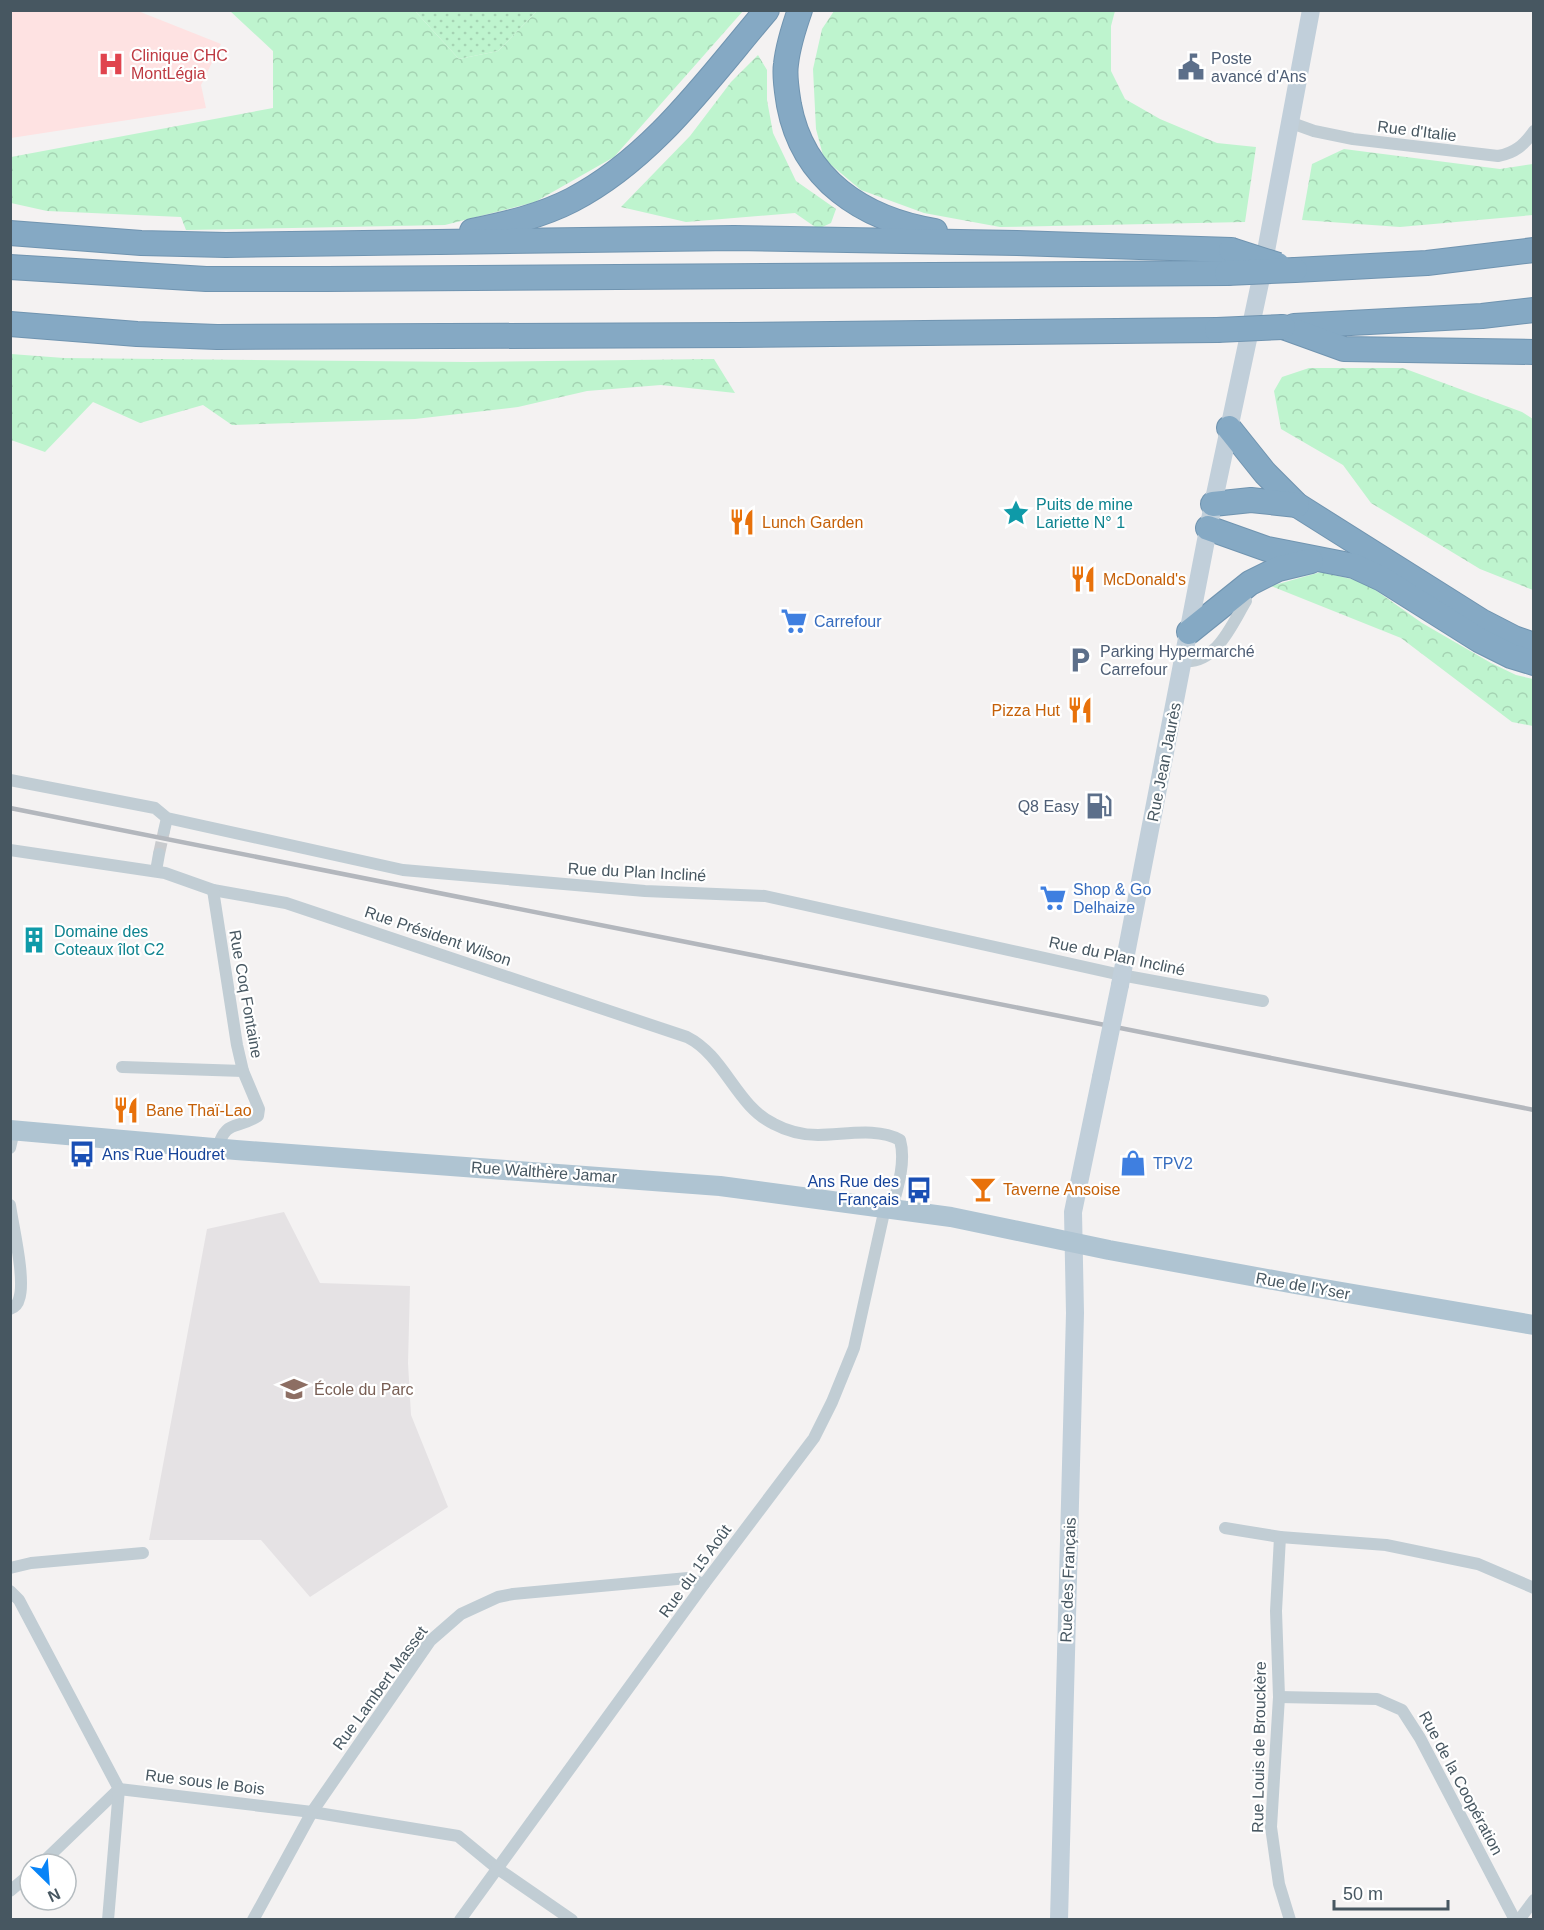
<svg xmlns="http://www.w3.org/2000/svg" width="1544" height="1930" font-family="Helvetica,sans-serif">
<defs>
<pattern id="grass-dots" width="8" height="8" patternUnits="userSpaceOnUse" patternTransform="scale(1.5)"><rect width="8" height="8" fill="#bef4ce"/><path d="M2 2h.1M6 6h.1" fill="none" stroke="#a5d3b3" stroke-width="1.8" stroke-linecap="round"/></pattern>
<pattern id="forest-crowns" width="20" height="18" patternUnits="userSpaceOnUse" patternTransform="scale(1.5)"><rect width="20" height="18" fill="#bef4ce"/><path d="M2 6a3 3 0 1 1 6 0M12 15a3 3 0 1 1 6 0" fill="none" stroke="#a5d3b3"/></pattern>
</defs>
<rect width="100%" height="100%" fill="#f4f2f2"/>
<path fill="#e5e2e4" d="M284,1212L320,1283L410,1286L408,1363L411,1415L448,1507L310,1597L261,1540H149L207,1229Z"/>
<path fill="#fee2e2" d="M11,10L138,11L221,44L201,85L206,108L11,138Z"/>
<path fill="url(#grass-dots)" d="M415,11H537L498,51L459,59Z"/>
<g fill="url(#forest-crowns)">
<path d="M230,11H415L459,59L498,51L537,11H743L614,157L535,202L445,225L186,230L181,217L47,211L11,203V157L273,108V51Z"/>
<path d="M834,11H1115L1111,26V71L1125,99L1160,119L1217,143L1256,147L1245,222L1000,227L924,213L861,190L824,159L816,129L813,69L822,29Z"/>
<path d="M758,55L767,70V100L773,133L796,181L836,209L831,223L818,229L795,213L686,222L621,207L690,136L731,82Z"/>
<path d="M1344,149L1500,169L1533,164V215L1400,227L1302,220L1312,164Z"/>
<path d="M11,354L64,358L469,362L714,359L735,393L661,385L587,391L518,407L415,419L232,425L203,405L140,423L93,402L45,452L11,440Z"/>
<path d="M1309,368H1403L1522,412L1533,419V590L1480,569L1371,503L1343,465L1281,429L1274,391L1282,377Z"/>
<path d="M1321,572L1364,582L1422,623L1491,663L1516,675L1533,679V726L1512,722L1401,638L1271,586Z"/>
</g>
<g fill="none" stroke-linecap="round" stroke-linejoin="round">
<path stroke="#c9cbce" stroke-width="12" stroke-dasharray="12 6" stroke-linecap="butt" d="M159,854L164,831"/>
<g stroke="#7094b0" stroke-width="26">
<g id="highway">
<path d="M800,10C794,27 788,46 786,64C784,77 787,92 789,105C803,180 863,219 935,231"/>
<path d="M472,231C506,224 541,216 572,200C653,158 709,78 767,10"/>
<path d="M10,233L141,243L226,245L734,238L1017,243L1231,250"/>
<path d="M10,267L206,279H327L1227,273"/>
<path d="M1295,270L1427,263L1534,250"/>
<path d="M10,324L137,334L217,337L737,335L1217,330"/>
<path d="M1294,326L1482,316L1534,310"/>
<path d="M1283,327L1344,349L1534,352"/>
<path d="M1229,428L1265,473L1297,505L1481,621L1514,638L1534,645"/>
<path d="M1213,504L1251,500L1297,505"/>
<path d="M1208,528L1267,549L1354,566L1382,579L1479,640L1511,656L1534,663"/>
<path d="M1189,632L1250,583L1278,569L1311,561"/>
</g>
</g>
<g stroke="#c1cdd4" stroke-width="12">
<path d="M1289,122L1314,131L1353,139L1498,156C1515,153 1524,145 1534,131"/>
<path d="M1183,661C1216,665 1232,624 1246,601"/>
<path d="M10,780L155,808L167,818L403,870L645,891L765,896L1121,975L1263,1001"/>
<path d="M164,831L167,818"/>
<path d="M10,850L165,873L213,890L286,903L687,1037C725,1056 736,1106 774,1124C787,1131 803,1135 818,1135C844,1135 877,1127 900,1140C906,1161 898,1187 892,1208"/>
<path d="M156,871L159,854"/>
<path d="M213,890L237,1045L243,1071L259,1109L258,1116C235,1131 227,1118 217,1149"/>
<path d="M122,1067L243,1071"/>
<path d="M10,1148L14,1131"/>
<path d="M10,1205C13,1227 26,1280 19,1299C18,1304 15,1307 10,1309"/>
<path d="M1225,1528L1280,1537"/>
<path d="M10,1568L31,1563L143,1553"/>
<path d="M10,1591L19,1600L119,1789"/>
<path d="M1279,1697L1377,1699L1402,1710L1420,1738L1515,1920"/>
<path d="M119,1789L312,1812L458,1836L498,1869L572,1920"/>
<path d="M41,1864L119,1789"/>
<path d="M10,1891L30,1874"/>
<path d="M108,1920L119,1789"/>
<path d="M253,1920L312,1812L430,1641L461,1614L498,1597L513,1594L688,1578L704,1584"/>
<path d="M460,1920L704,1584L814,1438L832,1402L854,1348L885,1208"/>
<path d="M1290,1920L1279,1884L1271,1827L1279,1697L1276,1611L1280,1537L1386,1545L1478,1564L1534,1588"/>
<path d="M1519,1920L1534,1900"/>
</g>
<g stroke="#c1cfda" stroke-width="18">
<path d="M1120,985L1213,504L1260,283L1311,10"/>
<path d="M1059,1920L1075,1313L1073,1212L1101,1077"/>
</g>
<path stroke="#afc4d2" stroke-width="20" d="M10,1130L236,1150L720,1186L951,1217L1109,1250L1295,1284L1534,1325"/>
<use href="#highway" stroke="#85a9c4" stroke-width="24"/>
<path stroke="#b3b7bd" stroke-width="4.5" d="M10,808L1534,1110"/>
<g stroke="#7094b0" stroke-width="26" stroke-linecap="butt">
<g id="highway-bridge">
<path d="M1231,250L1278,265"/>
<path d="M1227,273L1295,270"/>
<path d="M1217,330L1283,327"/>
</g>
</g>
<path stroke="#c1cfda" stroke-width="18" d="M1101,1077L1120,985"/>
<use href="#highway-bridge" stroke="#85a9c4" stroke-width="24"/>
</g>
<defs>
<g id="hospital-bare" transform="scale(2.07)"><path d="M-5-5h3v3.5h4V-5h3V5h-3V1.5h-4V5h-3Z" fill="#e0444e" stroke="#fff" stroke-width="2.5" paint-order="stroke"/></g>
<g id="civic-bare" transform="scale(2.07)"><path d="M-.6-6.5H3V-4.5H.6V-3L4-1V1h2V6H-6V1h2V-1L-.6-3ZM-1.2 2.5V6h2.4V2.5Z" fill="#5c6f8a" stroke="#fff" stroke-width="2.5" paint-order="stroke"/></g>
<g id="sight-bare" transform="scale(2.07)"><path d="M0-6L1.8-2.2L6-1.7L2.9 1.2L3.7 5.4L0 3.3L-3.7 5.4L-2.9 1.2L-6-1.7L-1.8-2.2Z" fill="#0f9aa8" stroke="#fff" stroke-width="2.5" paint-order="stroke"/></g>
<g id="restaurant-bare" transform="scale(2.07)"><path d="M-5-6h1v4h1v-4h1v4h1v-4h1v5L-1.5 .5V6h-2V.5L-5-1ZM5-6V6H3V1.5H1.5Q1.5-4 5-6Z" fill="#e8710a" stroke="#fff" stroke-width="2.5" paint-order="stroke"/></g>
<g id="supermarket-bare" transform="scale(2.07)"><path d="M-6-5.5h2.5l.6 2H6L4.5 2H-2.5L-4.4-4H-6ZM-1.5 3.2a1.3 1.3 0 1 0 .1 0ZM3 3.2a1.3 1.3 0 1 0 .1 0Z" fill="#3f7fe0" stroke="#fff" stroke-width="2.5" paint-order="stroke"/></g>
<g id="parking-bare" transform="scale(2.07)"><path d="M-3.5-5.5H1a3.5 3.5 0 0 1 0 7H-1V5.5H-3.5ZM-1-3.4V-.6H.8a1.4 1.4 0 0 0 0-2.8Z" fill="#5c6f8a" stroke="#fff" stroke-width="2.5" paint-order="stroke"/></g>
<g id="fuel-bare" transform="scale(2.07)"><path d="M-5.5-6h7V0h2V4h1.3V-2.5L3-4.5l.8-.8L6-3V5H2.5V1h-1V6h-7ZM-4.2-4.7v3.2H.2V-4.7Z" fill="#5c6f8a" stroke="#fff" stroke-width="2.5" paint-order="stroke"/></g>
<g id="building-bare" transform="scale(2.07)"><path d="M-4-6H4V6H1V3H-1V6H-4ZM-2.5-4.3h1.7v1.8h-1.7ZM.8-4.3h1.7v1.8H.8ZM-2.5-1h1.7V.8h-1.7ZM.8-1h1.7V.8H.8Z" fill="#0f9aa8" stroke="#fff" stroke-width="2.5" paint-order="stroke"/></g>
<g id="bus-bare" transform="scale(2.07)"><path d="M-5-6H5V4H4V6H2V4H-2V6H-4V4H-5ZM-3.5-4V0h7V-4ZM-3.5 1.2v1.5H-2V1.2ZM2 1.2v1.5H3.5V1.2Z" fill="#1a4fb4" stroke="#fff" stroke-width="2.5" paint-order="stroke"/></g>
<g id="shop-bare" transform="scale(2.07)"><path d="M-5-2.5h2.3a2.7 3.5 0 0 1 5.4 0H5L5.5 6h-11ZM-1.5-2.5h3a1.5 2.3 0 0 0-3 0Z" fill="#3f7fe0" stroke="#fff" stroke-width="2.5" paint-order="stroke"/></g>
<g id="bar-bare" transform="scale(2.07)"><path d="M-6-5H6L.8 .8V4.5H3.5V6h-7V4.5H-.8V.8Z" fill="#e8710a" stroke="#fff" stroke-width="2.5" paint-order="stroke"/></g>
<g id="school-bare" transform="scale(2.07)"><path d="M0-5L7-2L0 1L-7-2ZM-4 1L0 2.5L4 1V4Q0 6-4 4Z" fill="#8d6e63" stroke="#fff" stroke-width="2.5" paint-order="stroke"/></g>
</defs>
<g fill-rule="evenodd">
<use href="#hospital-bare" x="111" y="64"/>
<use href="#civic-bare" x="1191" y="67"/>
<use href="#sight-bare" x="1016" y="513"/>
<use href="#restaurant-bare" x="742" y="522"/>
<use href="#restaurant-bare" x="1083" y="579"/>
<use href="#supermarket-bare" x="794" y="621"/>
<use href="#parking-bare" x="1080" y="660"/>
<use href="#restaurant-bare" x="1080" y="710"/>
<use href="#fuel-bare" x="1099" y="806"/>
<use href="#supermarket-bare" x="1053" y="898"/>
<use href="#building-bare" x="34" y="940"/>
<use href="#restaurant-bare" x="126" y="1110"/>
<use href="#bus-bare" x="82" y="1154"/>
<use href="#shop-bare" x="1133" y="1163"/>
<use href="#bar-bare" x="983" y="1189"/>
<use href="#bus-bare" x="919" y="1190"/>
<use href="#school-bare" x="294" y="1389"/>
</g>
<g text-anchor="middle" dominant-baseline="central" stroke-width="4.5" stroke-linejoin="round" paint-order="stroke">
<g font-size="16" fill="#be3a42" stroke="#fff" text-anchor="start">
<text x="131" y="55">Clinique CHC<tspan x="131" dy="18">MontLégia</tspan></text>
</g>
<g font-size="16" fill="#4e5e75" stroke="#fff" text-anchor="start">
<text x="1211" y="58">Poste<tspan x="1211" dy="18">avancé d'Ans</tspan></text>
<text x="1100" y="651">Parking Hypermarché<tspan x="1100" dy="18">Carrefour</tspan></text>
<text x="1079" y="806" text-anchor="end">Q8 Easy</text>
</g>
<g font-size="16" fill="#475761" stroke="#fff">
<text transform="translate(1417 131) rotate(7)">Rue d'Italie</text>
<text transform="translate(1164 762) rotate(-79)">Rue Jean Jaurès</text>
<text transform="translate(637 872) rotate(3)">Rue du Plan Incliné</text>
<text transform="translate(438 936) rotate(19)">Rue Président Wilson</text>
<text transform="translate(1117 956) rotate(12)">Rue du Plan Incliné</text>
<text transform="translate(246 994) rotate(80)">Rue Coq Fontaine</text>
<text transform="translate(544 1172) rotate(4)">Rue Walthère Jamar</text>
<text transform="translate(1303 1286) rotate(10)">Rue de l'Yser</text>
<text transform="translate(695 1571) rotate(-54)">Rue du 15 Août</text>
<text transform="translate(1068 1580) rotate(-88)">Rue des Français</text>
<text transform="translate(380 1688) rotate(-54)">Rue Lambert Masset</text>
<text transform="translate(1259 1747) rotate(-89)">Rue Louis de Brouckère</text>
<text transform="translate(205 1782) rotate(7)">Rue sous le Bois</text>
<text transform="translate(1461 1783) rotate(62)">Rue de la Coopération</text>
</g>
<g font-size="16" fill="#0d838f" stroke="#fff" text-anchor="start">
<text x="1036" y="504">Puits de mine<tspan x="1036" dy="18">Lariette N° 1</tspan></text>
<text x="54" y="931">Domaine des<tspan x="54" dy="18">Coteaux îlot C2</tspan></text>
</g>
<g font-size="16" fill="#c56008" stroke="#fff" text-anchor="start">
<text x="762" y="522">Lunch Garden</text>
<text x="1103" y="579">McDonald's</text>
<text x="1060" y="710" text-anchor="end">Pizza Hut</text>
<text x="146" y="1110">Bane Thaï-Lao</text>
<text x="1003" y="1189">Taverne Ansoise</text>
</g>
<g font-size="16" fill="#366cbe" stroke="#fff" text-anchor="start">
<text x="814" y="621">Carrefour</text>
<text x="1073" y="889">Shop &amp; Go<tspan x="1073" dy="18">Delhaize</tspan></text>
<text x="1153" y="1163">TPV2</text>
</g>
<g font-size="16" fill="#164399" stroke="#fff" text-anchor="start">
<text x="102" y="1154">Ans Rue Houdret</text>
<text x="899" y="1181" text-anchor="end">Ans Rue des<tspan x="899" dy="18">Français</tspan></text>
</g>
<g font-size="16" fill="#785e54" stroke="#fff" text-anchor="start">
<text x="314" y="1389">École du Parc</text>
</g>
</g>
<rect width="1544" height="1930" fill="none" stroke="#475761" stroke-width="24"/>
<g transform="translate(48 1882) rotate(155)"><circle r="28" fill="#ffffff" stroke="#b5bcc0" stroke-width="1.5"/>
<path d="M0-4.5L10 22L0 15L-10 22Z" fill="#0884f7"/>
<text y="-9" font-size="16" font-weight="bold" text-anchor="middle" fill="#475761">N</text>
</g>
<path d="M1334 1900v9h114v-9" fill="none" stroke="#475761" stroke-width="3"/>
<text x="1343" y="1900" font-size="18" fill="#475761" stroke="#ffffff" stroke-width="4.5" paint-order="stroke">50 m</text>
</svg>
